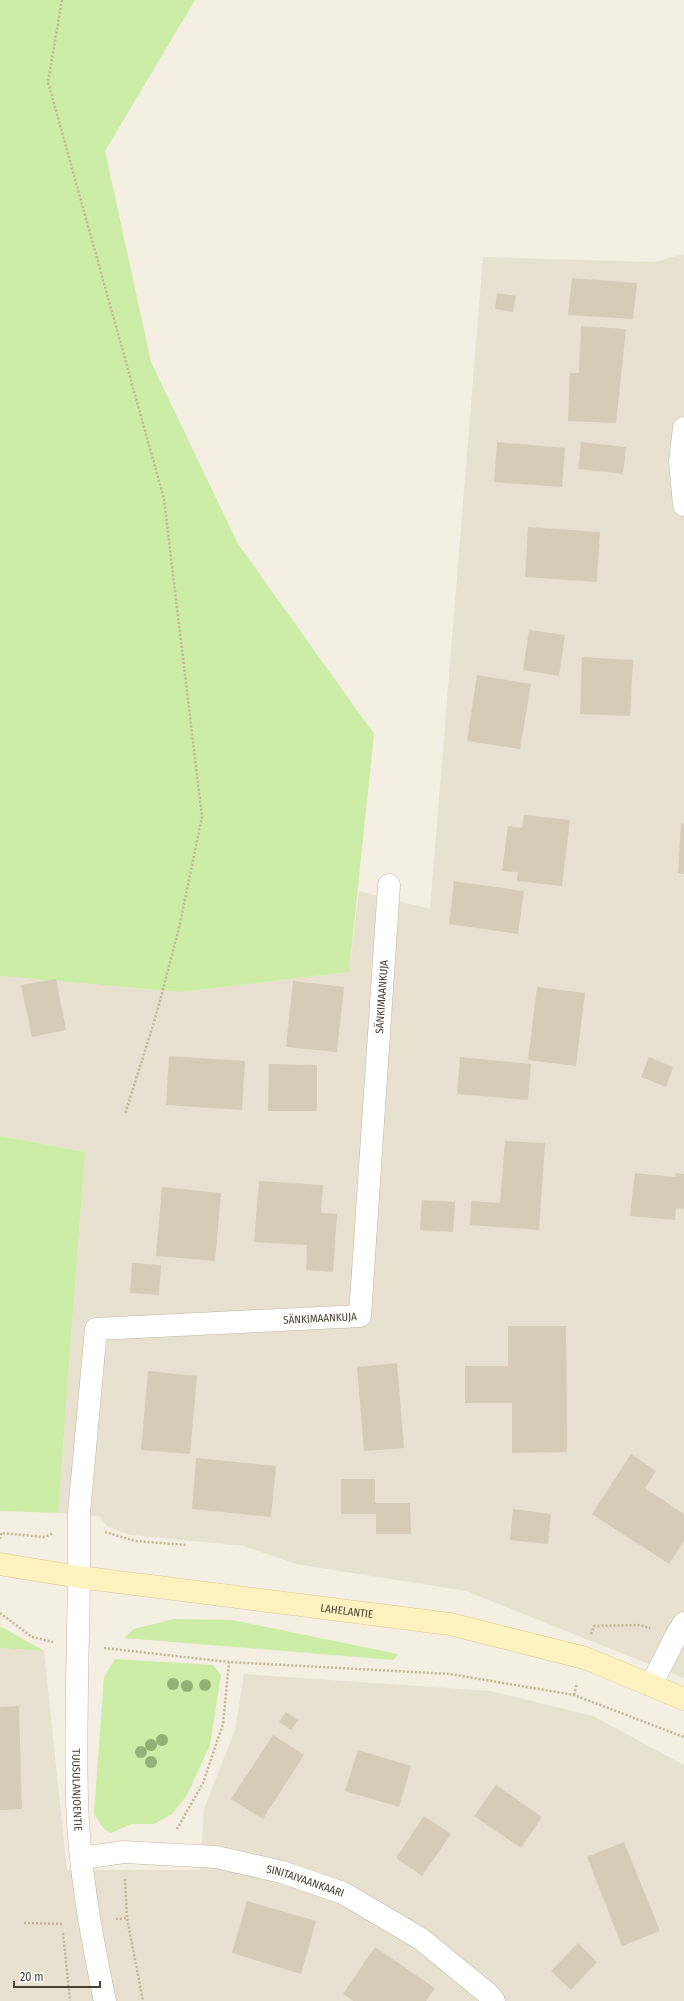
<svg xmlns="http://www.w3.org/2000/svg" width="684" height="2001" font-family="'Fira Sans Condensed',sans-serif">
<rect width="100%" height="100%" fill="#f4efe2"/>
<g fill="#e8e1d0">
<path d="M684,254V1678L466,1591L296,1564L244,1546L131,1535L108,1527L99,1516L58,1513L85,1152L0,1136V976L180,992L349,972L359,891L430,909L483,257L654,262Z"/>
<path d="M0,1648L44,1651L67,1870H200L204,1809L235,1730L244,1674L490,1691L593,1716L684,1765V2001H0Z"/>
</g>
<g fill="#cbeda6">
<path d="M0,0H195L105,151L151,362L238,544L374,734L349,972L180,992L0,976Z"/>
<path d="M0,1136L85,1152L58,1513L0,1511Z"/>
<path d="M173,1619L232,1620L398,1654L394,1660L124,1638L134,1629Z"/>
<path d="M0,1626L44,1651L0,1648Z"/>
<path d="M115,1659L213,1665L221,1675L210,1745L187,1795L172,1814L154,1824H131L111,1833L104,1829L94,1814L104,1677Z"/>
</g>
<g fill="#d6cbb7">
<path d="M572,278L637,283L633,319L568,315Z"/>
<path d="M497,293L516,296L513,312L495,309Z"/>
<path d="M581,326L626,329L616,423L568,421L570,373H579Z"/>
<path d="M497,442L565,448L562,487L494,482Z"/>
<path d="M581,442L626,447L623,474L578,469Z"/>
<path d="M528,527L600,532L597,582L525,577Z"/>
<path d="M529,630L565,635L559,676L523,670Z"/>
<path d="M582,657L633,660L630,716L580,714Z"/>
<path d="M477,675L531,684L520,749L467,741Z"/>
<path d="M524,815L570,820L562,886L517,881L518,872L502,871L508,826L522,828Z"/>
<path d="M681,823L684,824V874L678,873Z"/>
<path d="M454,881L524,891L518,934L449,924Z"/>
<path d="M56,979L66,1030L32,1037L21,985Z"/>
<path d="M293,981L344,987L337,1052L286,1047Z"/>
<path d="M537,987L585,993L576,1066L528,1060Z"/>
<path d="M169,1056L245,1061L242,1110L166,1105Z"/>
<path d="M460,1057L531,1064L528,1100L457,1094Z"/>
<path d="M649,1057L673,1067L666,1087L641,1077Z"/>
<path d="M269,1064L317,1065V1111H268Z"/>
<path d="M505,1141L545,1143L539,1230L470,1225L471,1201L500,1203Z"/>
<path d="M635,1173L675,1177L676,1173L684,1174V1209L676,1208L675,1220L630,1216Z"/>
<path d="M259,1181L323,1185L321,1213L337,1214L333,1272L306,1270L307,1245L254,1242Z"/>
<path d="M162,1187L221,1193L215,1261L156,1256Z"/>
<path d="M422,1200L455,1202L453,1232L420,1230Z"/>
<path d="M132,1263L161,1265L159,1295L130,1293Z"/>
<path d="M508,1326H566L567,1452L512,1453V1403H465V1366H508Z"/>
<path d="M397,1363L404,1448L364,1451L357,1367Z"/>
<path d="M148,1371L197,1376L190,1454L141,1450Z"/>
<path d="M631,1454L656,1471L645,1488L684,1514V1541L669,1564L592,1514Z"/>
<path d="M196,1458L276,1466L271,1517L192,1509Z"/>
<path d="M341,1479H375V1503H410L411,1534H376V1514H341Z"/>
<path d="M513,1509L551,1514L548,1544L510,1540Z"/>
<path d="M19,1706L22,1809L0,1810V1707Z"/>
<path d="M286,1712L298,1720L291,1730L279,1722Z"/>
<path d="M273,1735L304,1755L263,1819L231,1799Z"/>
<path d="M358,1750L411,1766L399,1807L345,1791Z"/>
<path d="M496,1785L542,1817L521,1848L474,1816Z"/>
<path d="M424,1816L451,1834L422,1876L396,1858Z"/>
<path d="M624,1842L660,1931L622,1946L587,1857Z"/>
<path d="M247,1901L316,1921L301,1974L232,1953Z"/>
<path d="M578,1943L597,1962L571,1990L551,1971Z"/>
<path d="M375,1947L435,1988L426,2001H353L343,1994Z"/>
</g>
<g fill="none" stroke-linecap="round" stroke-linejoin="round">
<g stroke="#c0b7a4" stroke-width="23">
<g id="minor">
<path d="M684,428L680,461L684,505"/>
<path id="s1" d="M79,1577V1513L96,1329L360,1316L389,885"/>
<path d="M651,1685L676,1636L684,1623"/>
<path id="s2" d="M81,1858L124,1852L216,1857L282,1872L343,1893L421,1939L487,1993L494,2001"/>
</g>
</g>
<g stroke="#c0b7a4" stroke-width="23">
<g id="tertiary">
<path id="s3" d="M79,1577C78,1651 75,1726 77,1801C79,1868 91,1935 105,2001"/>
</g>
</g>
<g stroke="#d9c78c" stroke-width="23">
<g id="secondary">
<path id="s4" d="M0,1564L79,1577L450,1624L585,1658L684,1699"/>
</g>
</g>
<g stroke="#c3b494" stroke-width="2.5" stroke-dasharray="2 2" stroke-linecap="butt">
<path d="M62,0L48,82L164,499L202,817L179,928L155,1019L125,1114"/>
<path d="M105,1532L135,1541L187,1545"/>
<path d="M0,1539L1,1533L45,1537L53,1533"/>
<path d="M0,1613L32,1637L53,1642"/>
<path d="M591,1634L594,1626L639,1625L650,1628"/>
<path d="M104,1648L229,1662L450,1674L574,1695L684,1737"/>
<path d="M574,1695L577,1683"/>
<path d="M177,1829L203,1783L223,1724L229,1662"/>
<path d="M125,1879L127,1918L143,2001"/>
<path d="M116,1919L127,1918"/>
<path d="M24,1923L62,1924"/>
<path d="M63,1933L70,2001"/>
</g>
<use href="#minor" stroke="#fff" stroke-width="22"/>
<use href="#tertiary" stroke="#fff" stroke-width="22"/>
<use href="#secondary" stroke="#fff2c1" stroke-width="22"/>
</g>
<g fill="#91b177">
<circle cx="173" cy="1684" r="6"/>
<circle cx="205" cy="1685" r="6"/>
<circle cx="187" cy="1686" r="6"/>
<circle cx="162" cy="1740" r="6"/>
<circle cx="151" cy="1745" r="6"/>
<circle cx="141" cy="1752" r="6"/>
<circle cx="151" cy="1762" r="6"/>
</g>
<g text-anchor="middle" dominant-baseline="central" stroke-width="3" stroke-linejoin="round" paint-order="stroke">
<g font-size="11" fill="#463f32" stroke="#fff">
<text stroke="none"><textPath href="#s1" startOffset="833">SÄNKIMAANKUJA</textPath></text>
<text stroke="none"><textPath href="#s1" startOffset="473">SÄNKIMAANKUJA</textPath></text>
<text stroke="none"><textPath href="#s4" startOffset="350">LAHELANTIE</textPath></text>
<text stroke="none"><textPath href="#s3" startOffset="213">TUUSULANJOENTIE</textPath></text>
<text stroke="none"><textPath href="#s2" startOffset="228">SINITAIVAANKAARI</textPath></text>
</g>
</g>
<path d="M14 1981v6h86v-6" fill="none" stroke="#463f32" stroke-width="2"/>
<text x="20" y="1981" font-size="12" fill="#463f32" stroke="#ffffff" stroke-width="3" paint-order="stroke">20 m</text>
</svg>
